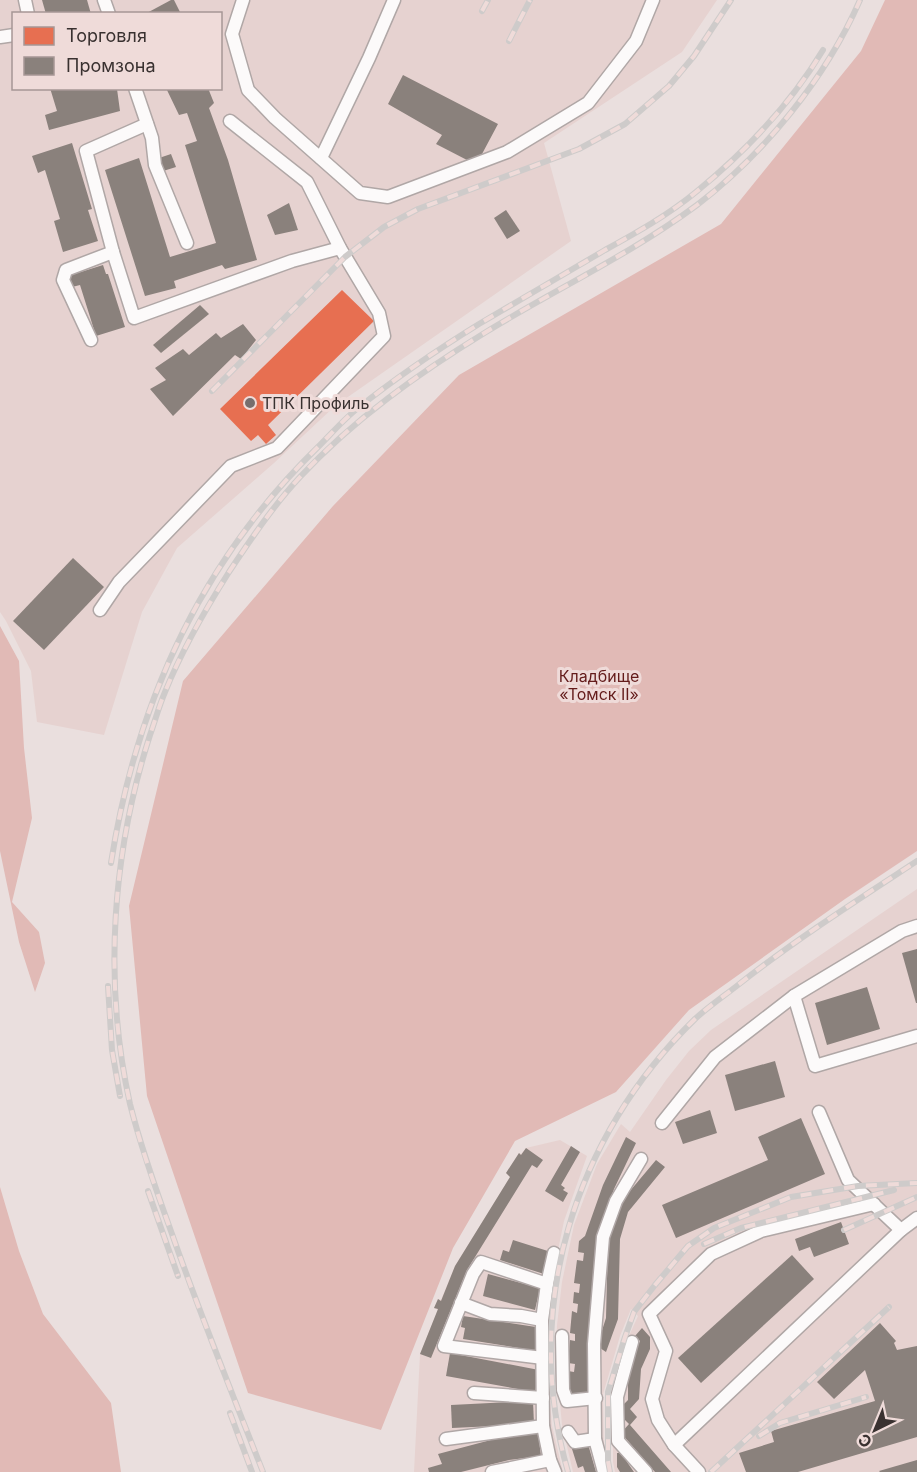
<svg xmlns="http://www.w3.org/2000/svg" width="917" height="1472" font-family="Inter,sans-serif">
<rect width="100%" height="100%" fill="#eadfde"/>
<g fill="#e6d2d0" fill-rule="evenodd">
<path d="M0,0H717L682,52L544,143L571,241L335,406L274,463L177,548L142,612L104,735L37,722L31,671L6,621L0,612ZM14,14H220V88H14Z"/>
<path d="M917,889V1472H615L613,1462V1394L628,1338L638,1316L631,1309L620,1336L603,1394L604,1460L606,1472H573L562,1425L556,1359L557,1325L562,1282L574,1225L597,1164L621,1124L630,1132L666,1080L689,1051L711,1030Z"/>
<path d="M560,1140L587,1156L564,1221L552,1279L547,1322L546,1357L552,1426L563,1472H414L420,1354L438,1310L434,1308L438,1299L441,1300L455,1266L510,1177L506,1173L519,1153L521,1154L526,1148Z"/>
</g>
<g fill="#e1bab6">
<path d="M885,0H917V851L845,899L689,1010L616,1092L515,1141L453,1248L381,1430L248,1393L147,1096L129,906L183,681L333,506L459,375L721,224L861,51Z"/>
<path d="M0,626L19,661L24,748L32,818L12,902L39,932L45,963L35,992L19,942L0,851Z"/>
<path d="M0,1187L19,1251L43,1314L111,1403L121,1472H0Z"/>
</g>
<path fill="#e76f51" d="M342,290L374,321L268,425L276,435L266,444L258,435L251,441L220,409Z"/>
<g fill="#8a817c">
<path d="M42,0H87L91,14H46Z"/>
<path d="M171,0H174L181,14H145Z"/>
<path d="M403,75L498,124L482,154L467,160L436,144L442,135L388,104Z"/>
<path d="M50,88L117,89L120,111L49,130L45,115L57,111Z"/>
<path d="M166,88H208L214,103L209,108L228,160L257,260L225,269L222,265L174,281L176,288L145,296L105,170L139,158L170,257L216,243L185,145L197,141L187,113L179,115Z"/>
<path d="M72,143L92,209L88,210L98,241L63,252L54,221L60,219L45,170L38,173L32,156Z"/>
<path d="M171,154L176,167L160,172L156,159Z"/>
<path d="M289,203L298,230L275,235L267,215Z"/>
<path d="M506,210L520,231L507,239L494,218Z"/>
<path d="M103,265L106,274H108L125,327L96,336L80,285L72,287L68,276Z"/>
<path d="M200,305L209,314L161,353L153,345Z"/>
<path d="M243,324L256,340L241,359L235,355L173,416L150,389L166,380L155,368L183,349L189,355L216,333L221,338Z"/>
<path d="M73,558L104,587L44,650L13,621Z"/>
<path d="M917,949V1003H916L902,953Z"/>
<path d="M867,987L880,1029L827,1045L815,1003Z"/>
<path d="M775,1061L785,1097L735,1111L725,1075Z"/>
<path d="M710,1110L717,1133L683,1144L675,1122Z"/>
<path d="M801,1118L825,1174L676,1238L662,1205L768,1160L758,1137Z"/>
<path d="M626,1137L636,1143L614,1189L597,1238L589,1336L588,1394L568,1395V1371L574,1372L575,1364L568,1363L570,1340L575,1341V1334L570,1333L572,1311L577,1313L578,1304L573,1303L574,1292L579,1293L580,1284L574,1283L577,1260L583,1261L584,1253L578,1252L579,1241L585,1236L603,1185Z"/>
<path d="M571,1146L580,1152L561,1185L565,1188L563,1190L568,1193L563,1202L545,1191Z"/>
<path d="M526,1148L543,1160L537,1168L532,1165L467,1270L431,1358L420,1354L438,1309L434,1308L438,1299L441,1301L455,1266L510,1177L506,1173L519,1153L521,1155Z"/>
<path d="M656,1160L665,1167L628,1212L620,1239L618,1319L606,1352L597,1346L606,1318L608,1237L619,1204Z"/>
<path d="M841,1222L849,1244L814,1257L810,1247L799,1251L795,1239Z"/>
<path d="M513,1240L551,1252L544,1274L500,1260L503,1250L509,1252Z"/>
<path d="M792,1255L814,1279L701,1383L678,1358Z"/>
<path d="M488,1274L540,1288L535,1310L483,1296Z"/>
<path d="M463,1316L536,1327L535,1337L538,1338L537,1351L463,1339L465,1328L461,1327Z"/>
<path d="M880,1323L896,1341L894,1343L897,1350L917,1346V1437L798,1472H746L739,1453L774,1442L771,1431L875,1401L865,1370L834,1399L817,1382Z"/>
<path d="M642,1328L650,1337V1349L641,1369L639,1399L630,1409L637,1417L630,1425L671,1472H655L621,1433L629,1424L621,1416L624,1413L619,1409L628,1400V1367L640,1341L635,1336Z"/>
<path d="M450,1353L539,1370L535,1392L446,1376Z"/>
<path d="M533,1401L534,1424L452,1428L451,1405Z"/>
<path d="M538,1432L541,1456L509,1460L461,1472H429L428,1468L442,1464L438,1454L502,1437Z"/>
<path d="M588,1444L596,1472H585L583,1466L578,1468L572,1449Z"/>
<path d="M617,1453H624L627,1462L634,1472H620L617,1467Z"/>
<path d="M917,1460V1472H880L879,1471Z"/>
</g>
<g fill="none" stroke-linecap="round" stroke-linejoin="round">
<g stroke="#b0a7a6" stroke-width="15">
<g id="minor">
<path d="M25,0L28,14"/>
<path d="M104,0L109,14"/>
<path d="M243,0L232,34L248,90L275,118L360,193L388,197L507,152L588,103L636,41L653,0"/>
<path d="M0,37L14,35"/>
<path d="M135,88L152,138L155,165L187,243"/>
<path d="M147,124L86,151L113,252L134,318L292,261L340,248"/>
<path d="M321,158L369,58L394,0"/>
<path d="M91,340L63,280L66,270L113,252"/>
<path d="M100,610L119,582L231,466L277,448L384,336L379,313L340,248L307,182L230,121"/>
<path d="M794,996L815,1066L917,1036"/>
<path d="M819,1112L848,1180L901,1230L917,1218"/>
<path d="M662,1123L715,1057L794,996L902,931L917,926"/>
<path d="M874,1204L761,1231L711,1254L649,1314L666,1351L652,1399L658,1420L674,1445L901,1230"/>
<path d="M554,1253L547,1284L542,1320L543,1426L550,1460L555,1472"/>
<path d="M461,1303L490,1314L521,1316L542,1320"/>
<path d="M562,1336L563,1390L567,1401L596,1398"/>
<path d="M632,1342L617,1397L618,1441L646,1472"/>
<path d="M543,1358L444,1346L473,1274L481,1262L547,1284"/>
<path d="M474,1393L543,1398"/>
<path d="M568,1432L575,1442L595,1439"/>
<path d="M446,1439L543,1426"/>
<path d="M674,1445L699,1472"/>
<path d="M492,1472L550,1460"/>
<path d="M604,1472L595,1439L594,1344L603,1237L616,1201L641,1159"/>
</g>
</g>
<use href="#minor" stroke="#fcfafa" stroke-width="12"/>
<g stroke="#cecbca" stroke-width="6">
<g id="rail">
<path d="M482,11L488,0"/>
<path d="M509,41L530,0"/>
<path d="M212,391L345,257L384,227L418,209L579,149L625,124L669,86L694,56L731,0"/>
<path d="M111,863C136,703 201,561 318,447C331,434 344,419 358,408C397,377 437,350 479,324C521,299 563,275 605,250C636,233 668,215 696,192C745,152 790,105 823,50"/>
<path d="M108,986L112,1050L120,1096"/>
<path d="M148,1191L178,1276"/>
<path d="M844,1230L917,1197"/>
<path d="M704,1244L741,1228L894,1190"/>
<path d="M230,1413L252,1472"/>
<path d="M759,1436L780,1423L866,1397"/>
<path d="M263,1472C232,1393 200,1314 172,1234C156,1190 141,1148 130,1104C103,982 112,853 150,735C155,721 159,706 165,692C182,650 205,610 229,572C251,539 273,506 300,477C354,419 419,373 486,332C556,289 631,254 697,205C764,154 826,78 860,0"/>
<path d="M568,1472C521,1307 574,1137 695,1019C708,1007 724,996 738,985C795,940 856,901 917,861"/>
<path d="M610,1472L608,1461V1392L625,1337L634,1312L655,1285L688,1246L714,1228L791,1197L858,1186L917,1183"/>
<path d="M711,1472L889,1307"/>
</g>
</g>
<use href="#rail" stroke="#efdbd9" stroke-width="4" stroke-dasharray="11" stroke-linecap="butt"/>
</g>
<circle fill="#776e6d" stroke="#efdbd9" stroke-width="2" cx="250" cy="403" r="6"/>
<g text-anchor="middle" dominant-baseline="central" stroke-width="6" stroke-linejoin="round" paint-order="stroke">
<g font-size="16" fill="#393130" stroke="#efdbd9" text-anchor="start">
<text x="262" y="403">ТПК Профиль</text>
</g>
<g font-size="16" fill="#641c1b" stroke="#efdbd9">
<text x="599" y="676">Кладбище<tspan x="599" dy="18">«Томск II»</tspan></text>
</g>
</g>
<rect x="12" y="12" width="210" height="78" fill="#efdbd9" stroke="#a69795" stroke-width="1.5"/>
<rect x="24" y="27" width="30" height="18" fill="#e76f51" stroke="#a69795" stroke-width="1.5"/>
<text x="66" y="42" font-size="18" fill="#393130">Торговля</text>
<rect x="24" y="57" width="30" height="18" fill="#8a817c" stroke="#a69795" stroke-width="1.5"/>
<text x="66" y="72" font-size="18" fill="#393130">Промзона</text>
<g transform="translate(875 1430) rotate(223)" stroke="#efdbd9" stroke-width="4.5" paint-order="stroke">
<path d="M0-4.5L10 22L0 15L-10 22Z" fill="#393130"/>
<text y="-9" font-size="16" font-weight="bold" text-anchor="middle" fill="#393130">С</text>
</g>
</svg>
